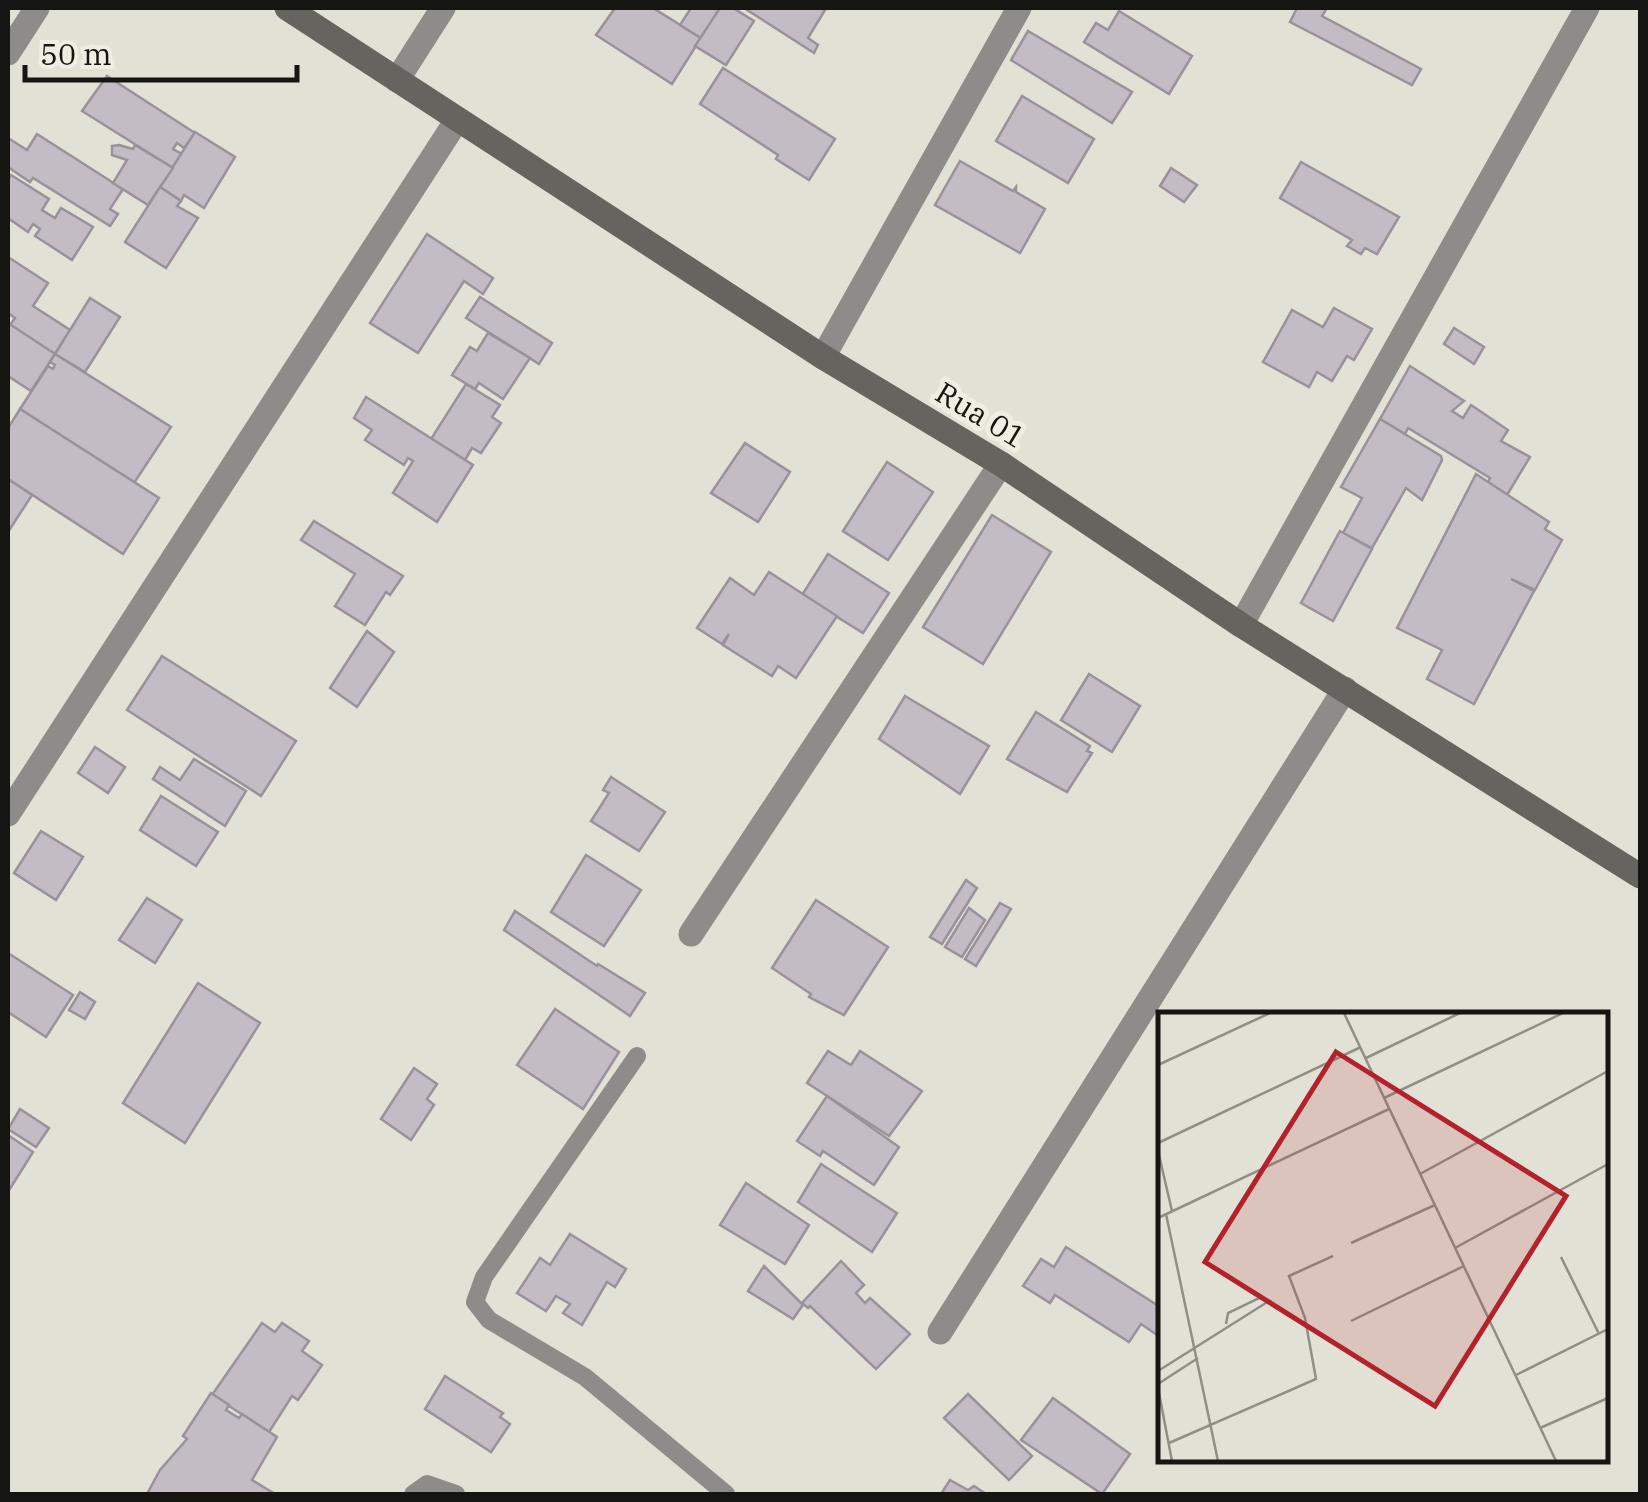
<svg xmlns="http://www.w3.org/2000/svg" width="1648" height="1502" font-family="'IBM Plex Serif',serif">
<rect width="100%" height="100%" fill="#e2e1d6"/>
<g fill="#c4bcc4" stroke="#99929a" stroke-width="2.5">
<path d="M615,8H653L701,38L672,84L596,35Z"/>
<path d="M691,8H720L701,38L680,25Z"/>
<path d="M720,8H733L754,21L726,65L695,46Z"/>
<path d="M744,8H821L825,10L808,38L818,45L814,53Z"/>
<path d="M1297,8H1327L1322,16L1421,69L1412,85L1290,22Z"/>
<path d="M1119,11L1192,56L1169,94L1084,42L1096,23L1108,30Z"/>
<path d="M1028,31L1132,92L1112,123L1011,60Z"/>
<path d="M723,68L835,139L809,180L776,159L778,155L700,104Z"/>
<path d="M107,76L195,133L184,148L177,143L173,149L182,154L173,168L82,111Z"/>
<path d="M1022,96L1094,139L1068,183L996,141Z"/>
<path d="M195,132L235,157L204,208L184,195L181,201L160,187Z"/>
<path d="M37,134L123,189L110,209L118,214L110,226L33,178L30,182L8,167V138L27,150Z"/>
<path d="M119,145L133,149L135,145L173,168L148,205L113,183L127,160L112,155V146Z"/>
<path d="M960,161L1013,191L1016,187V192L1045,209L1020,253L935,205Z"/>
<path d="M1301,162L1399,217L1377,254L1365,248L1361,254L1347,246L1352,240L1280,198Z"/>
<path d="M1171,168L1197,185L1184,202L1160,186Z"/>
<path d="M11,175L49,199L42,210L55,218L61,208L93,227L72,260L35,236L40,229L33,224L28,232L8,218V180Z"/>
<path d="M160,187L181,201L177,206L198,218L166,268L125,242Z"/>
<path d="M427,234L493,278L483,294L464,281L418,353L370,323Z"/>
<path d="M8,257L48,283L33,306L70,330L55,354L10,325L15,318L8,313Z"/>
<path d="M480,297L552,343L539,364L466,318Z"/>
<path d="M90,298L120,317L85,372L55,354Z"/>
<path d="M1334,308L1372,329L1354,360L1347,356L1332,381L1317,372L1309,387L1263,362L1292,310L1323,327Z"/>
<path d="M8,323L55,354L31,391L8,376Z"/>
<path d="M1454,328L1484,347L1474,364L1444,344Z"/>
<path d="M488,333L530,358L503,399L479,383L475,389L452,375L470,347L477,351Z"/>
<path d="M55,354L171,427L134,483L20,409L48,366L53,369L55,365L50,362Z"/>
<path d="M1410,366L1464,401L1452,411L1463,418L1471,405L1508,430L1501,441L1530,457L1507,495L1488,482L1490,478L1408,428L1405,434L1380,419Z"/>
<path d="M466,384L500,405L492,417L501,423L481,453L472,448L465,460L431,439Z"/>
<path d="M366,397L473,465L437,522L393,493L413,461L408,458L404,465L365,440L372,430L354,418Z"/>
<path d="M20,409L159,498L123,554L8,479V428Z"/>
<path d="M1380,419L1441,456L1442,460L1422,500L1406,488L1372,548L1343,533L1362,498L1341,487Z"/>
<path d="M745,443L790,472L758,522L711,493Z"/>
<path d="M887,462L933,492L888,560L843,531Z"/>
<path d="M1476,474L1549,522L1545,529L1562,540L1535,590L1511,579L1534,591L1474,704L1427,679L1442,650L1397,628Z"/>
<path d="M8,479L32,495L8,532Z"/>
<path d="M992,515L1051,552L983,664L923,627Z"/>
<path d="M314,521L403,576L390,595L386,592L365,625L335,606L355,574L301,540Z"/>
<path d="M1340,531L1372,549L1333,621L1301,603Z"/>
<path d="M828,554L889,593L863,633L802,595Z"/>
<path d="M769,572L837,616L796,678L778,666L772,676L723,645L729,634L722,644L697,628L730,578L754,595Z"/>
<path d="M367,631L394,652L357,707L330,688Z"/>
<path d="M162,656L296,741L261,796L127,710Z"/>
<path d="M1089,674L1140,706L1112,752L1061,720Z"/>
<path d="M905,696L989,746L960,794L879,739Z"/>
<path d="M1036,712L1090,746L1087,751L1092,753L1067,792L1007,759Z"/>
<path d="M95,747L125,767L108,793L78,773Z"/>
<path d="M194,759L246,791L225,826L153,779L160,767L180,780Z"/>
<path d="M611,777L665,812L639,851L591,821L609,793L603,790Z"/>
<path d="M161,796L218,832L196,866L140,830Z"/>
<path d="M41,831L83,857L56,900L14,873Z"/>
<path d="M586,855L641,890L604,946L551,912Z"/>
<path d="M966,880L977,888L942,944L930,937Z"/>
<path d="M147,898L182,920L155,963L119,940Z"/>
<path d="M816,900L888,947L844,1015L809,997L811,994L772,968Z"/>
<path d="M1000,903L1011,909L976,966L965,959Z"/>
<path d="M969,908L985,920L962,957L945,947Z"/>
<path d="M515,911L597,966L598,964L645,993L630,1016L504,930Z"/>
<path d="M8,953L73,995L46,1037L8,1012Z"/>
<path d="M198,983L260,1023L185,1143L123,1103Z"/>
<path d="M80,992L95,1002L85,1019L69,1010Z"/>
<path d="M555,1009L619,1052L583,1109L517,1065Z"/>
<path d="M828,1051L851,1065L860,1051L922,1091L889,1136L807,1083Z"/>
<path d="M414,1068L437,1084L427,1099L434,1105L411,1140L381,1119Z"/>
<path d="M827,1096L899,1147L874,1185L823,1151L820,1156L797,1141Z"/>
<path d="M20,1109L49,1128L36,1147L8,1129Z"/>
<path d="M8,1135L33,1152L8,1192Z"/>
<path d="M821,1164L897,1213L872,1252L798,1202Z"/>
<path d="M746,1183L809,1225L785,1264L720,1225Z"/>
<path d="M570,1234L626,1269L615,1287L607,1282L582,1325L563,1313L570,1304L556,1296L546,1311L517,1293L540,1258L550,1265Z"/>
<path d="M1066,1247L1160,1307V1337L1141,1324L1129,1342L1055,1295L1050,1303L1023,1286L1041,1259L1054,1267Z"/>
<path d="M841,1261L864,1285L856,1293L865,1303L870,1298L910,1334L876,1369L810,1306L808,1308L802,1303Z"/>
<path d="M764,1266L803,1305L793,1319L748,1291Z"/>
<path d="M262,1323L275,1332L282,1323L309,1341L302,1351L322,1365L298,1400L292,1396L269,1432L212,1395Z"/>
<path d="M445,1376L503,1413L500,1417L510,1424L491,1452L425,1409Z"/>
<path d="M211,1393L229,1405L226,1410L239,1418L242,1414L277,1437L252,1480L275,1494H147L160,1470L187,1439L183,1436Z"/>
<path d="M968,1394L1032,1456L1009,1480L944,1418Z"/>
<path d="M1053,1398L1130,1454L1102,1494L1021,1440Z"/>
<path d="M950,1480L968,1490L974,1486L986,1494H1000H941Z"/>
</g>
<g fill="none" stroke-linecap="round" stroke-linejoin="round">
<g stroke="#8d8c88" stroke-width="18">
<path d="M637,1056L484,1277L475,1302L489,1320L585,1377L726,1494"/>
<path d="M413,1494L427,1484L456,1494"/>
</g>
<g stroke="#8d8c88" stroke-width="25">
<path d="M8,53L37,8"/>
<path d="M397,80L443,8"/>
<path d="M823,357L1019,8"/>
<path d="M1241,625L1587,8"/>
<path d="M8,814L457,120"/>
<path d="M691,934L1001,464"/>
<path d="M940,1332L1345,689"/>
</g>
<path stroke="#66645e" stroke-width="25" d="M287,8L823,357L1001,464L1241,625L1640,876"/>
</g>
<g text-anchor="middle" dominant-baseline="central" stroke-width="10" stroke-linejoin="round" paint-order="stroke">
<g font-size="30" fill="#151511" stroke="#f0eee3">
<text transform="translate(981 414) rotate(31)">Rua 01</text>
</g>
</g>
<g transform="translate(1158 1012)">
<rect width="450" height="450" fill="#e2e1d6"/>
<path fill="none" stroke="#908f87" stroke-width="2.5" d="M186,1L398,449M208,46L302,1M0,53L112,1M226,86L405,1M0,131L203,35M0,139L14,199M262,162L450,59M8,202L60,449M0,206L231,97M193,231L277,193M297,236L450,152M403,245L441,322M193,309L306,254M0,359L111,289L101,286L70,301L68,312M358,363L450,317M0,372L40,346M0,376L14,449M382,416L450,386M11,431L158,367L147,306L131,264L175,244"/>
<path fill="#b3222a" fill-opacity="0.15" stroke="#b3222a" stroke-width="5" d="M178,40L408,184L277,394L47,250Z"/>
<rect width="450" height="450" fill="none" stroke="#151511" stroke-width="5"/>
</g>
<rect width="1648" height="1502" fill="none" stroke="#151511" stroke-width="20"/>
<path d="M25 65v15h272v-15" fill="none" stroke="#151511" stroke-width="5"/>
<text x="40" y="65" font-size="30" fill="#151511" stroke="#f0eee3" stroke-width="8" paint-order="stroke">50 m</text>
</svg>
